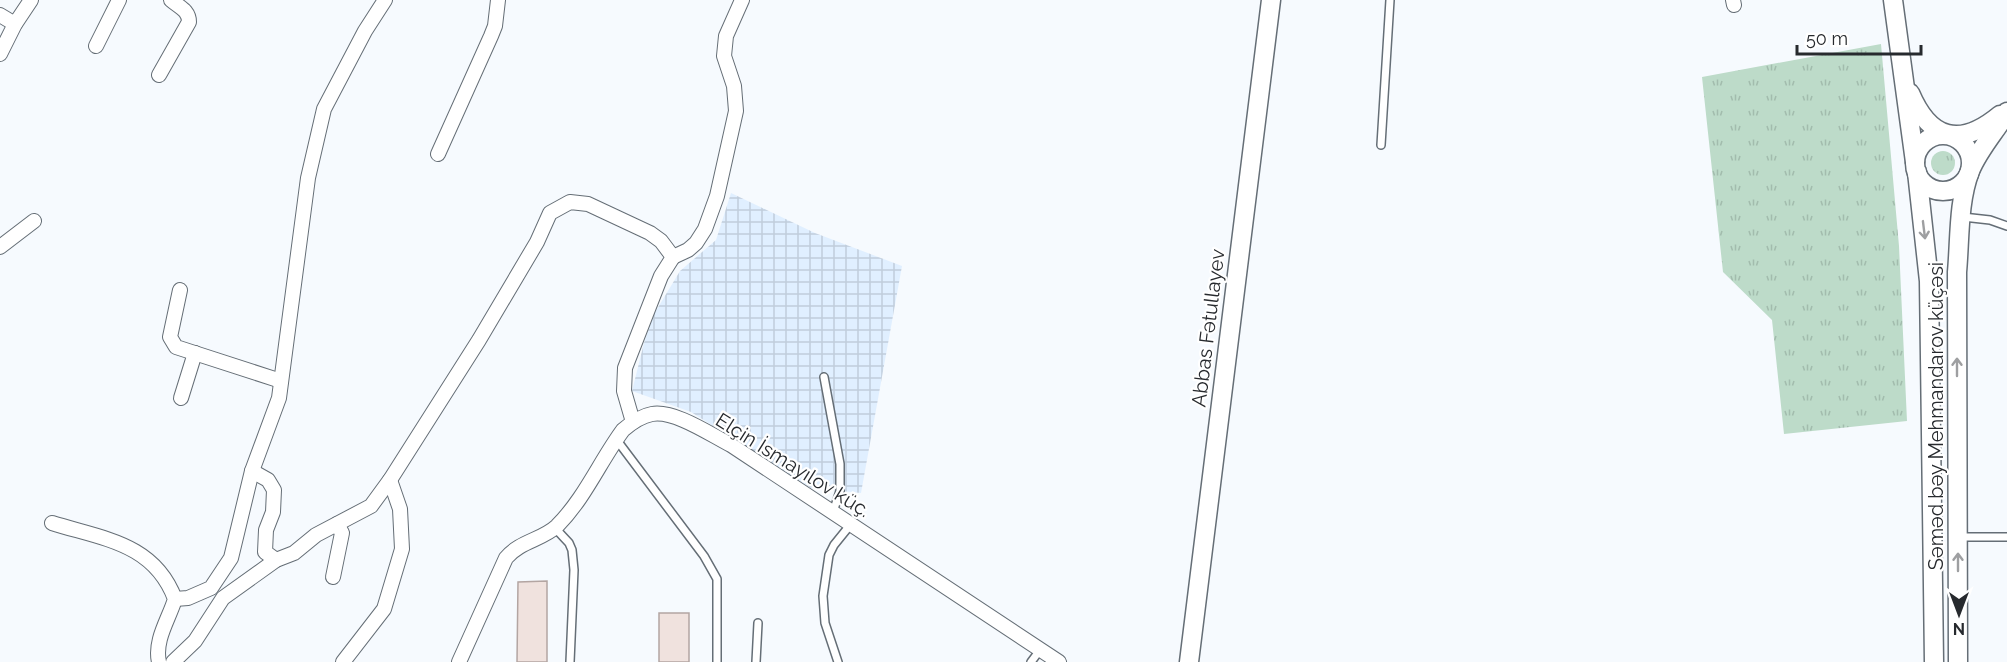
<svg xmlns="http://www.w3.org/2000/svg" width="2007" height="662" font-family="Raleway,sans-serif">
<defs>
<pattern id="industrial-grid" width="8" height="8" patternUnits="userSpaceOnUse" patternTransform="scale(1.5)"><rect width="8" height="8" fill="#e0efff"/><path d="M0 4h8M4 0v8" fill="none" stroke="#c0cddb"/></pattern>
<pattern id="grass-tufts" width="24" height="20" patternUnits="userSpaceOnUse" patternTransform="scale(1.5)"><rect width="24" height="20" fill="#bddbc9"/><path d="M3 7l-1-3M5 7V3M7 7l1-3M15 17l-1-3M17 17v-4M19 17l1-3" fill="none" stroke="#a2bcad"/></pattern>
</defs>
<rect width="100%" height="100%" fill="#f6fafe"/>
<path fill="url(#industrial-grid)" d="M731,193L815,233L902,266L861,493L811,488L691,412L632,391L644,343L654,314L680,271L716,240Z"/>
<g fill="url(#grass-tufts)">
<path d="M1881,44L1899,246L1907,421L1784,434L1772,320L1723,272L1702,77Z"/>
<circle cx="1943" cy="163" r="12"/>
</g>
<g fill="#f0e2de" stroke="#b3a5a2" stroke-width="1.5">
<path d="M547,581V662H517L518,582Z"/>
<rect x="659" y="613" width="30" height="49"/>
</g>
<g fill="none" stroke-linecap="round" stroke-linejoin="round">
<g stroke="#656e76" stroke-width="10">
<g id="lane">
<path d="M1381,145L1390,0"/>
<path d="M1963,217L1990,220L2007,226"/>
<path d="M824,377L840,464V491L833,512"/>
<path d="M616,439L704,556L717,579V662"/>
<path d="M555,528L569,543L572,550L574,570L570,662"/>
<path d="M1959,537H2007"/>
<path d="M756,662L758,623"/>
<path d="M838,662L825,623L823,596L829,555L834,545L851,524"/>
<path d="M1031,662L1040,650"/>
</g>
</g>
<g stroke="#656e76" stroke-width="16">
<g id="street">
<path d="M1733,0L1734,5"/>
<path d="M0,15L15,24"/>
<path d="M96,46L119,0"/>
<path d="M0,54L15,24L31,0"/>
<path d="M159,75L189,22C189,10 179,7 171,0"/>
<path d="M438,154L491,36L495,26L498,0"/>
<path d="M0,247L34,221"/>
<path d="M673,257L688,250L696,243L705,229L717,196L736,111L734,86L724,56L726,36L742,0"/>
<path d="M180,290L170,337L176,347L281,381"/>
<path d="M181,398L195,353"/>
<path d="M252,471L268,480L274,490L273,512L266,530L265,552L276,560"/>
<path d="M52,523C103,539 154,543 175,599C169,619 154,640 159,662"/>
<path d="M333,577L342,533L337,524"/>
<path d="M175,599L188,598L211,588L231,558L252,471L279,398L308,178L324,109L365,31L385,0"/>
<path d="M173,662L195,641L223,598L276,560L294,553L316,535L371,506L390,480L479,340L537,242L550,213L570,202L588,204L650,233L661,241L673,257L661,276L625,368L624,391L633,422"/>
<path d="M343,662L384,609L402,549L400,509L390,480"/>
<path d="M459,662L506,558C520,541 542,540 557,526C585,498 600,461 623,430C631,423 641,416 652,414C675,410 711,435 731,445L1059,662"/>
</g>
</g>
<g stroke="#656e76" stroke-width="21">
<g id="secondary">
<path d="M1893,0L1915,162"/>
<path d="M1910,93C1930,140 1960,148 2000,115"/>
<circle cx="1943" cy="163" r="28"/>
<path d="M1917,172L1929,281L1934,662"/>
<path d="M1189,662L1271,0"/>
<path d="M1958,662L1957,272C1960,240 1958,202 1970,171C1979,149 1996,131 2007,112"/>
</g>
</g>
<use href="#lane" stroke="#fff" stroke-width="7"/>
<use href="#street" stroke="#fff" stroke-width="14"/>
<use href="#secondary" stroke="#fff" stroke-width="18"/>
</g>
<defs><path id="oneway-shaft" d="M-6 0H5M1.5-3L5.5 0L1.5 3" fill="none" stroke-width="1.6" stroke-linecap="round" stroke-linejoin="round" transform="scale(1.5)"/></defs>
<g stroke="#9e9fa1">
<use href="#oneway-shaft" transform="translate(1924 230) rotate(83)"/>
<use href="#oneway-shaft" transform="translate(1957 367) rotate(-90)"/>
<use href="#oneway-shaft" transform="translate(1958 562) rotate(-90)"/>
</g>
<g text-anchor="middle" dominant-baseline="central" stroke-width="4.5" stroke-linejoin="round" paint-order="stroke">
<g font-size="20" fill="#272a2e" stroke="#fff">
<text transform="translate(1208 328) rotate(-83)">Abbas Fətullayev</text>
<text transform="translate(1936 416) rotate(-90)">Səməd bəy Mehmandarov küçəsi</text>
<text transform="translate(793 465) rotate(32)">Elçin İsmayılov küç.</text>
</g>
</g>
<g transform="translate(1959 614) rotate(180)" stroke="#ffffff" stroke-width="4.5" paint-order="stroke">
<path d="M0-4.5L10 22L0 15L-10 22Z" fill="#272a2e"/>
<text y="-9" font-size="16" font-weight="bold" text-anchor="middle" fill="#272a2e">N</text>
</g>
<path d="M1797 45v9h124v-9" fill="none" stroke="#272a2e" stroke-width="3"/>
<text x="1806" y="45" font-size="18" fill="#272a2e" stroke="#ffffff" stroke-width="4.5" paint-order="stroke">50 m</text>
</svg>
